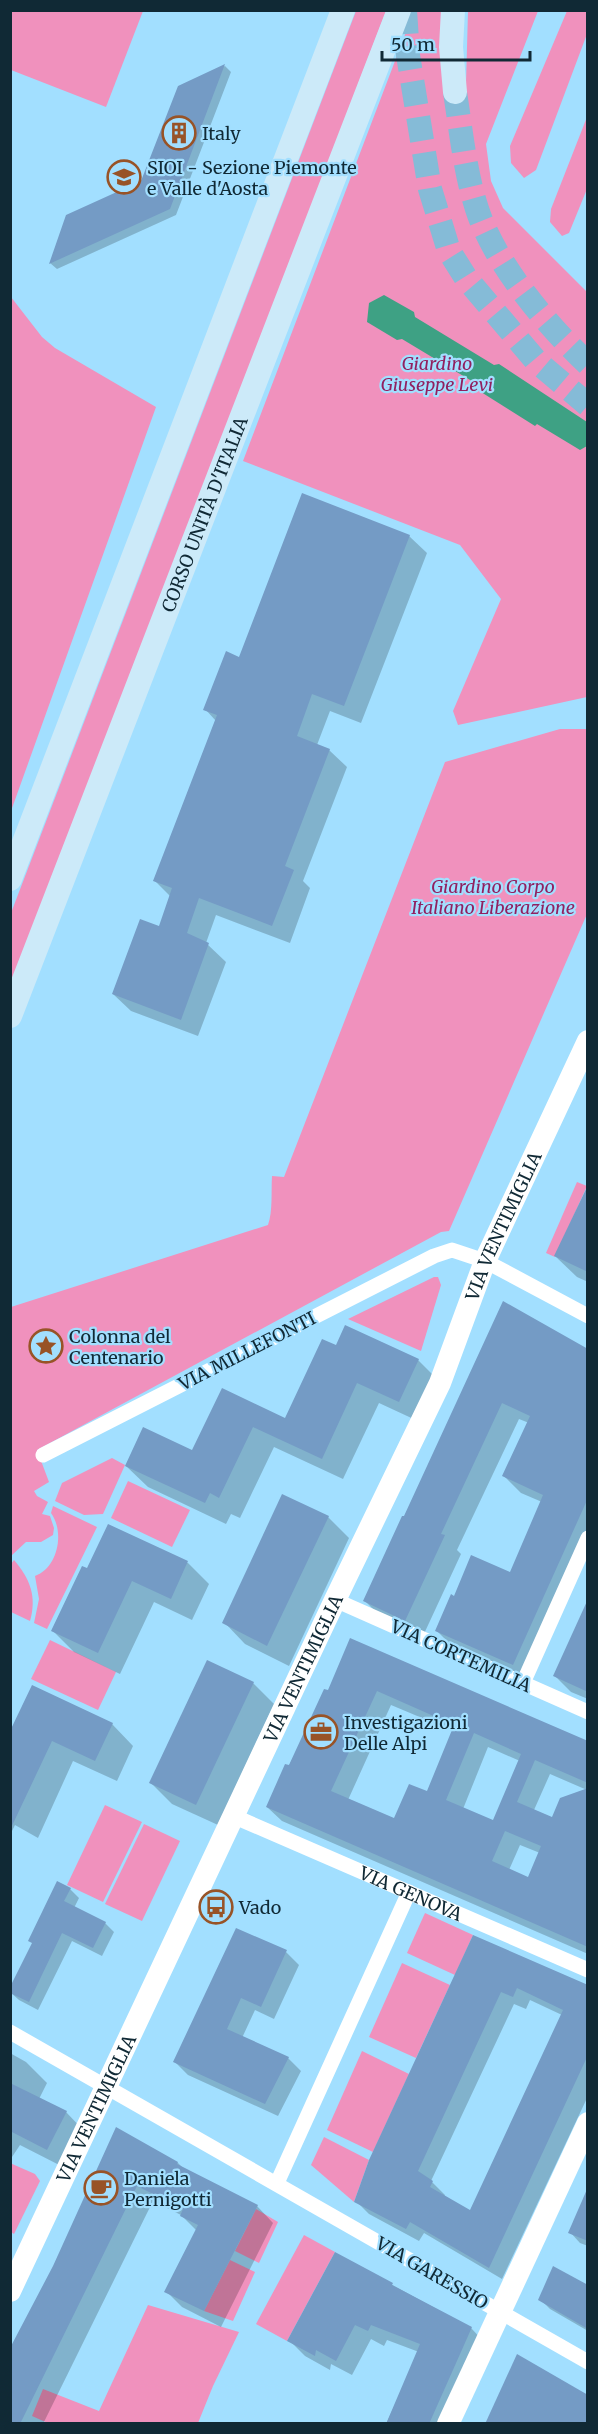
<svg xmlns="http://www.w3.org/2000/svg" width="598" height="2434" font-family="Merriweather,serif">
<rect width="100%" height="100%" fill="#a2dfff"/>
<g fill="#f091bd">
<path d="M10,11H143L106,107L11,70Z"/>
<path d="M356,11H386L11,992V913Z"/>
<path d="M414,11H442L466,84L468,11H538L486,144L491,181L503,208L587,292V697L458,725L453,711L501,599L460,545L243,461Z"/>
<path d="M567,11H587V34L536,170L524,178L511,163L510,146Z"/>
<path d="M587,117V189L569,233L562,236L550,222L551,209Z"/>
<path d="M11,297L42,337L55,348L156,407L11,811Z"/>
<path d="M560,729H587V914L449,1231L441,1232L37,1450L49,1482L34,1491L37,1496L48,1502L42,1514L50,1516L54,1528L53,1535L41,1542H26L11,1556V1307L268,1225C273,1211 271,1192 272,1176L284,1177L445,762Z"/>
<path d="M577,1182L587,1186L555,1257L546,1253Z"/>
<path d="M434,1277H438L441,1285L421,1351L348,1319Z"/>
<path d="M112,1458L125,1465L103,1514L84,1515L55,1501L62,1483Z"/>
<path d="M128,1481L190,1510L172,1547L111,1518Z"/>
<path d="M53,1506L97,1527L47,1629L34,1623L39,1599L35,1576C58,1568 65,1532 51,1513Z"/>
<path d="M14,1560C30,1579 37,1596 30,1621L11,1612V1564Z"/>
<path d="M50,1640L116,1672L98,1710L31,1679Z"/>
<path d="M105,1805L142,1822L103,1902L67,1885Z"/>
<path d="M144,1824L180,1841L142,1921L105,1904Z"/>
<path d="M425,1913L473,1935L455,1975L407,1953Z"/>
<path d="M402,1963L450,1985L416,2058L369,2037Z"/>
<path d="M362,2051L409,2074L373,2152L327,2130Z"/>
<path d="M324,2137L369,2160L354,2202L311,2165Z"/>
<path d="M10,2163L35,2174L40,2181L14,2234L11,2232Z"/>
<path d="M256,2209L278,2222L259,2263L235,2251Z"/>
<path d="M304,2235L335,2252L287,2341L256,2324Z"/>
<path d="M230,2260L255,2272L233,2321L204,2311Z"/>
<path d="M148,2305L239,2332L213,2386L198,2423L50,2424L32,2416L43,2389L99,2411Z"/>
</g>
<path fill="#3ea184" d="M384,295L414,312L415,317L494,365L499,364L587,422V446L580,450L537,424L535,426L481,392L480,386L402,339L397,340L367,322L369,303Z"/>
<g fill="#0003" fill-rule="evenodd">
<path d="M225,66L231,72L176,215L57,269L50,263L142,182L179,87Z"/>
<path d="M409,536L427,553L361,723L330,711L317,745L329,750L347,767L303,881L310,888L290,943L216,915L206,943L226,962L198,1036L131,1011L113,994L160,928L171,897L155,881L216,721L205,709L240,658Z"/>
<path d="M588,1188V1282L577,1277L555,1256Z"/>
<path d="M504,1303L588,1351V1552L530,1680L454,1648L437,1631L454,1598L511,1574L542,1502L521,1493L504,1476L529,1423L519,1419L457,1550L461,1554L423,1636L381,1617L365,1601Z"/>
<path d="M337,1347L418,1360L439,1381L420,1422L379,1403L343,1479L274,1447L240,1518L231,1514L226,1524L148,1487L126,1466L193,1452L222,1390L286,1420Z"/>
<path d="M328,1517L349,1538L289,1666L245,1644L224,1622Z"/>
<path d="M108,1526L188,1563L209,1584L192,1620L154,1602L120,1674L74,1652L53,1631L88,1570Z"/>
<path d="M588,1626V1699L571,1692L555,1676Z"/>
<path d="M351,1640L588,1743V1954L282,1821L267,1807L328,1692ZM391,1705L453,1731L428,1793L394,1820L348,1800ZM488,1747L520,1761L494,1822L463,1809ZM550,1774L587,1790L553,1819L534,1810ZM520,1845L540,1853L528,1879L509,1870Z"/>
<path d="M253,1683L274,1704L218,1825L172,1804L151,1783Z"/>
<path d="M112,1724L133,1746L117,1781L73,1761L38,1838L15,1825L10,1835V1730Z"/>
<path d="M70,1889L79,1898L74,1908L105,1923L114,1932L102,1956L72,1941L38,2010L19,2000L10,1992Z"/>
<path d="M474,1937L588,1987V2096L502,2279L424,2233L419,2241L369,2214L356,2201ZM530,2000L562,2015L471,2212L444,2197L445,2195L431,2181L514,2004L526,2009Z"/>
<path d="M286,1952L299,1965L274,2019L255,2010L242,2038L288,2058L301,2071L278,2116L188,2075L175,2062Z"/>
<path d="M10,2053L26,2062L47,2083L39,2099L66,2112L87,2134L69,2170L20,2145L10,2160Z"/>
<path d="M116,2130L178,2163L184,2169L257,2206L273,2223L221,2327L182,2307L166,2291L197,2231L181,2215L153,2201L43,2424H10L54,2266Z"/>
<path d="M588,2191V2246L580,2243L570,2232Z"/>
<path d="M336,2254L471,2328L486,2344L451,2424H386L419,2352L387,2340L384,2346L371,2339L352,2375L331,2364L330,2370L305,2356L289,2340Z"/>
<path d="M588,2286V2331L550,2309L540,2299Z"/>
</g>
<g fill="#749bc5" fill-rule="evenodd">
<path d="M225,64L170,209L49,264L66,215L141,181L178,86Z"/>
<path d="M302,493L410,535L344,706L312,694L297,736L330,749L285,866L294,870L272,926L199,898L187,933L209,943L181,1020L112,994L140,919L159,926L172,888L153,881L217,715L203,710L226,651L239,657Z"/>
<path d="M588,1185V1272L554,1256Z"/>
<path d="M503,1301L588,1349V1498L513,1665L435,1631L451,1594L454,1596L471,1555L510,1572L543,1495L502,1476L530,1416L502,1403L441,1534L445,1535L405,1621L363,1601L402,1516H404Z"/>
<path d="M345,1325L419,1359L399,1402L357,1383L322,1459L253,1427L219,1498L210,1493L205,1503L125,1466L143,1427L192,1450L222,1388L285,1418L322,1339L336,1345Z"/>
<path d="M282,1494L329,1516L267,1646L222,1623Z"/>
<path d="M108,1524L188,1561L171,1599L132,1581L98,1653L51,1631L82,1566L87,1568Z"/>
<path d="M588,1599V1692L553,1676Z"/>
<path d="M350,1638L588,1741V1783L535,1760L517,1802L552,1817L560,1798L588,1788V1947L266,1807L285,1764L289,1765L324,1689L328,1690ZM377,1691L454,1725L427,1791L409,1784L394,1818L331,1791ZM474,1733L521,1754L493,1820L446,1800ZM505,1831L541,1846L528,1877L492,1861Z"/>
<path d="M207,1660L254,1682L196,1805L149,1783Z"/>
<path d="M32,1685L113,1723L95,1761L52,1741L10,1830V1731Z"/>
<path d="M57,1881L71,1888L64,1901L106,1922L93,1948L62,1933L29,2002L10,1993V1987L32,1943L28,1941Z"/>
<path d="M236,1928L287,1950L261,2007L241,1998L227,2029L289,2057L265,2104L173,2062Z"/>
<path d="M473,1935L588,1985V2055L489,2268L410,2222L406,2229L354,2202L369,2160ZM517,1988L563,2010L470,2210L430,2187L433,2181L418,2171L501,1992L513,1997Z"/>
<path d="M10,2083L67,2111L47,2150L10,2131Z"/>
<path d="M116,2127L178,2162L177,2164L258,2205L204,2311L164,2292L198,2225L180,2216L183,2209L137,2186L20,2424H10V2348L53,2266Z"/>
<path d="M588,2187V2241L568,2233Z"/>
<path d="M335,2252L393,2283L392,2285L472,2327L429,2424H386L420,2344L371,2325L368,2331L355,2325L336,2361L316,2350L315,2356L287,2341Z"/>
<path d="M553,2266L588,2285V2329L538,2300Z"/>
<path d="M517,2354L588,2395V2424H485Z"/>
</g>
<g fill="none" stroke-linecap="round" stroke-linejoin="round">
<g stroke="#85bbd7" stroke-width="24" stroke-dasharray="24 12" stroke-linecap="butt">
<path d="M405,10L408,55L430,189L449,251L466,278L537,362L588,405"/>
<path d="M455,92C461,131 465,172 477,209C495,264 546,324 588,364"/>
</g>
<g stroke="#fff" stroke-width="15">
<path d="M43,1455L434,1256L452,1250L485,1261L588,1316"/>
<path d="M335,1600L588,1712"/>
<path d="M523,1683L588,1538"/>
<path id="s1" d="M233,1816L588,1970"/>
<path d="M10,2032L588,2362"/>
<path d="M277,2183L409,1892"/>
</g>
<g stroke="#fff" stroke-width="22">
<path id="s2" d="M10,2291L335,1600L440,1383L485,1261L588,1041"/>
<path d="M448,2424L588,2123"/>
</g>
<g stroke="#cceaf9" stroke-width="24">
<path d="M453,10L451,47L455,92"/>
<path d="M10,879L343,10"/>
<path id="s3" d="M10,1016L399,10"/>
</g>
</g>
<defs>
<g id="building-ring" transform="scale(1.725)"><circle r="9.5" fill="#a2dfff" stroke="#985327" stroke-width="1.5"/><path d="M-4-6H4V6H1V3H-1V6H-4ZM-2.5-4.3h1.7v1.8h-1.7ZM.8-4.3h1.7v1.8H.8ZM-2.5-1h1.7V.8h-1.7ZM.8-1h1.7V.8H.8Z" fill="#985327"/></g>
<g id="university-ring" transform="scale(1.725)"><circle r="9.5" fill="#a2dfff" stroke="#985327" stroke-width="1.5"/><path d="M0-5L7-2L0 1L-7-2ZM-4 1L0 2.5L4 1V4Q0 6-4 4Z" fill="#985327"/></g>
<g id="sight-ring" transform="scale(1.725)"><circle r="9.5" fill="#a2dfff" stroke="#985327" stroke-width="1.5"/><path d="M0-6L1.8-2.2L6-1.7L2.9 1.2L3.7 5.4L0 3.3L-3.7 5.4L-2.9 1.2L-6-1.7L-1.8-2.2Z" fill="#985327"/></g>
<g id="office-ring" transform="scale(1.725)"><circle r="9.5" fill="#a2dfff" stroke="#985327" stroke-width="1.5"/><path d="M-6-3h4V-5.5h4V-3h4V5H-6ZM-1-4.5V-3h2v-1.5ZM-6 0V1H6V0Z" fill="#985327"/></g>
<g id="bus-ring" transform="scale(1.725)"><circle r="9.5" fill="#a2dfff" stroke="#985327" stroke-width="1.5"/><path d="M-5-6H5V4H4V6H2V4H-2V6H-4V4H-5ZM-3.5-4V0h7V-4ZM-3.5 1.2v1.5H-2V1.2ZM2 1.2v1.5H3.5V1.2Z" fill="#985327"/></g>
<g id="cafe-ring" transform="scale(1.725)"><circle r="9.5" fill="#a2dfff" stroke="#985327" stroke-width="1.5"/><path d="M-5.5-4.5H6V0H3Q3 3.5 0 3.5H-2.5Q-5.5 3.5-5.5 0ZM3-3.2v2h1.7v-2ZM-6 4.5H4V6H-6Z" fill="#985327"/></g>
</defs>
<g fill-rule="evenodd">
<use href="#building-ring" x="179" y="133"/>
<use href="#university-ring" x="124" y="177"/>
<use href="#sight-ring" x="46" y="1346"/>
<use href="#office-ring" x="321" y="1732"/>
<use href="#bus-ring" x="216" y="1907"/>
<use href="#cafe-ring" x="101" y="2188"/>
</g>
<g text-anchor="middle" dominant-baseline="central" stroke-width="4.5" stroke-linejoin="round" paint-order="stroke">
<g font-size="18" fill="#102935" stroke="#a2dfff" text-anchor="start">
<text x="202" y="133">Italy</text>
<text x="147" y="167">SIOI - Sezione Piemonte<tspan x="147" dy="21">e Valle d'Aosta</tspan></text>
<text x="69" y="1336">Colonna del<tspan x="69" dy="21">Centenario</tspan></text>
<text x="344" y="1722">Investigazioni<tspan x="344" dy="21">Delle Alpi</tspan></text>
<text x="239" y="1907">Vado</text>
<text x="124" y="2178">Daniela<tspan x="124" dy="21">Pernigotti</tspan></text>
</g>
<g font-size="18" font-style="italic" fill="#912060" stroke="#a2dfff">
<text x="437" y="363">Giardino<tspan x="437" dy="21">Giuseppe Levi</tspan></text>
<text x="493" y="886">Giardino Corpo<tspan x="493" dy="21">Italiano Liberazione</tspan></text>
</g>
<g font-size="18" fill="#102935" stroke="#a2dfff">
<text stroke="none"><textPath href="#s3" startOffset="538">CORSO UNITÀ D'ITALIA</textPath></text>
<text stroke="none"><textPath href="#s2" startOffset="1174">VIA VENTIMIGLIA</textPath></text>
<text transform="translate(247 1351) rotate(-27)">VIA MILLEFONTI</text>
<text transform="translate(461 1656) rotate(24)">VIA CORTEMILIA</text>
<text stroke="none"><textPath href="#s2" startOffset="688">VIA VENTIMIGLIA</textPath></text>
<text stroke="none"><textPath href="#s1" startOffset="194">VIA GENOVA</textPath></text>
<text stroke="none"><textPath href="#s2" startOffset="202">VIA VENTIMIGLIA</textPath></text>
<text transform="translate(432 2273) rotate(30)">VIA GARESSIO</text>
</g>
</g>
<rect width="598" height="2434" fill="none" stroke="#102935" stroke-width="24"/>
<path d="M382 51v9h148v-9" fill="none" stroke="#102935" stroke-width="3"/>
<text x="391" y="51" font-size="18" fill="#102935" stroke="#a2dfff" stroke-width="4.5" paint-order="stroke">50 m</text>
</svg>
